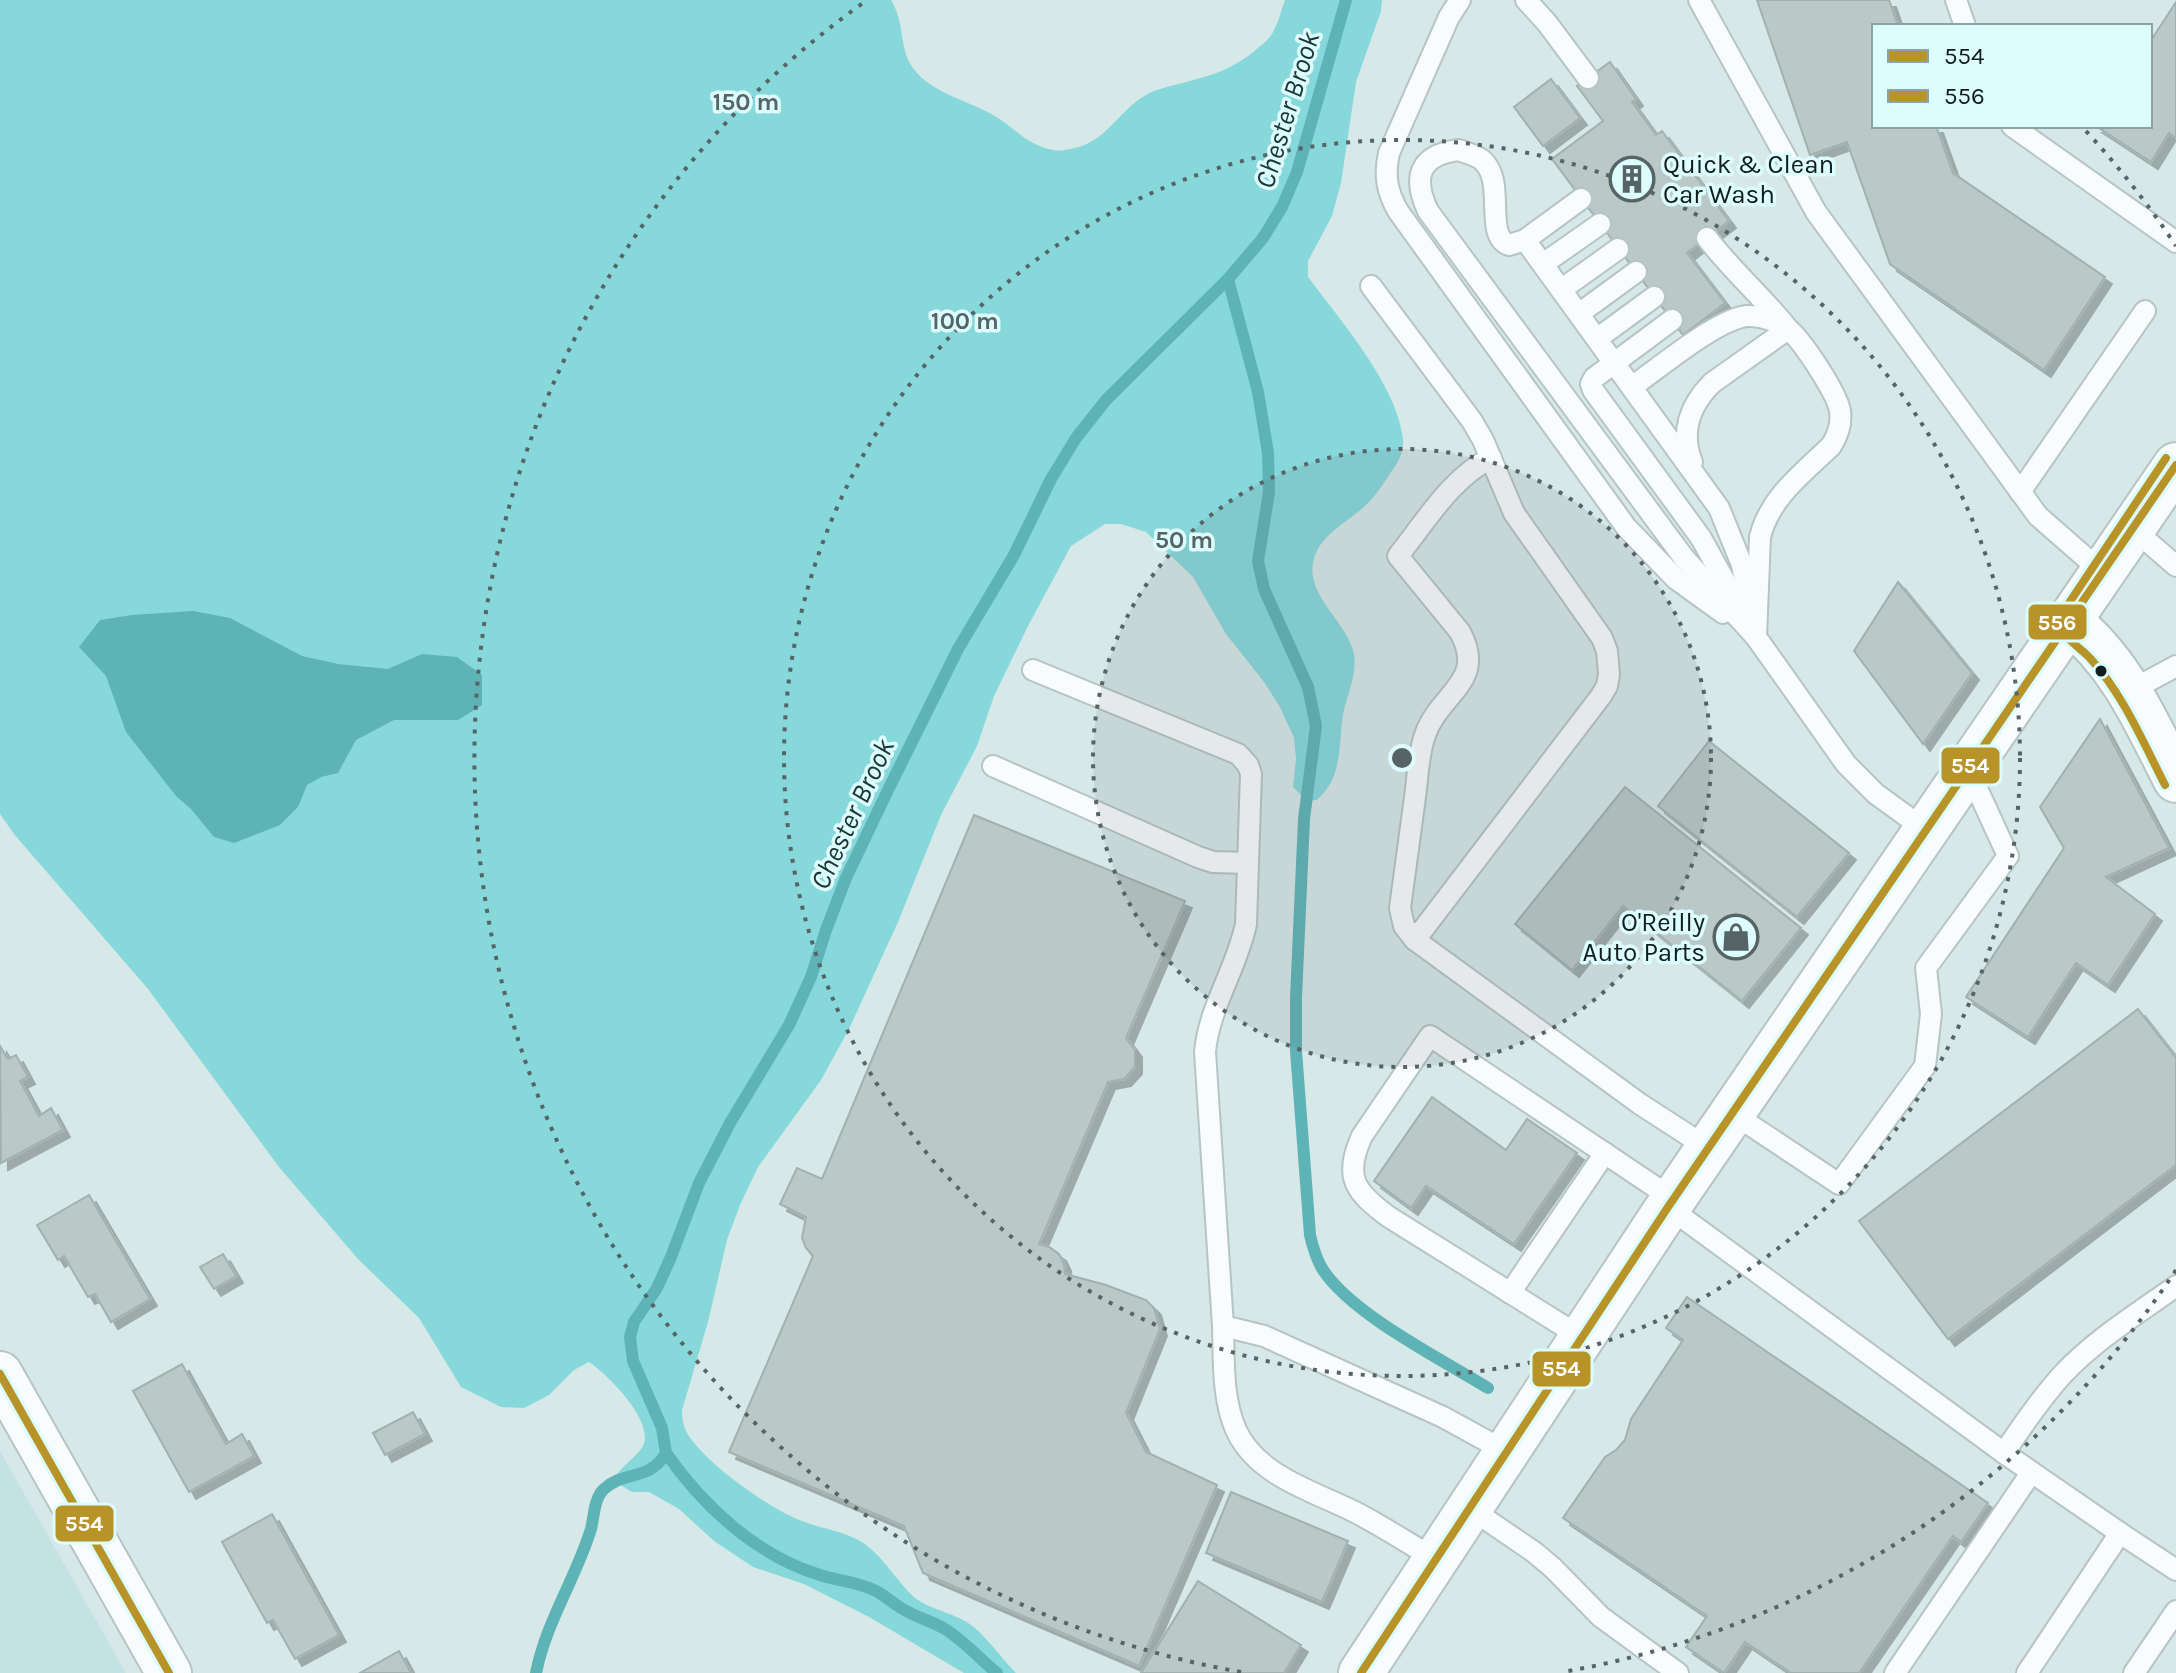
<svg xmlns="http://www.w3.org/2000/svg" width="2176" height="1673" font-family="Karla,sans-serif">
<defs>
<filter id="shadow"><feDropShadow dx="7" dy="7" stdDeviation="0" flood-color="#0004"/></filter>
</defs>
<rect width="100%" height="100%" fill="#d7e8e8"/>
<path fill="#c4e2e3" d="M0,1451L126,1673H0Z"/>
<path fill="#87d8db" d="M0,0H891C906,25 898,47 913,68C932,95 974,101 1001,120C1020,133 1028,145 1053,150C1061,152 1075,148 1082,146C1114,134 1125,99 1160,89C1198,78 1228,75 1259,47C1264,43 1269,39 1272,34C1278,24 1281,11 1285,0H1382L1381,11L1356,82L1341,183L1332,216L1308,261V277C1340,320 1397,385 1403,439C1404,452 1399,461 1391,472C1383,484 1376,496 1365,506C1347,523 1318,535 1313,563C1307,595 1345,621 1353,650C1359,673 1347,693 1343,715C1340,733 1341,752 1336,769C1333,782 1326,791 1317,800L1307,801L1293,787L1296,759L1294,738L1280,707L1264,682L1226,634L1193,577L1146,532L1121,524H1105L1071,546L1028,626L994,696L977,746L941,815L898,922L849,1029L821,1080L758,1167L740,1205L727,1240L708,1322L682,1410C682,1418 683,1425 687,1433C704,1462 766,1506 797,1519C817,1528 841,1530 860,1541C882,1554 896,1581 915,1598C930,1609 949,1612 965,1621C982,1630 1001,1658 1016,1673H964L869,1617L804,1584L753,1567L714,1541L679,1509L649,1492H632L622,1486L617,1475C623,1464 637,1457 643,1446C655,1421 607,1374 589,1362L574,1370L549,1395L524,1408L501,1407L461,1387L419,1318L358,1259L279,1167L148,989L14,834L0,814Z"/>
<path fill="#5eb3b6" d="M193,611L230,618L302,656L338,664L388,669L422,654L457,657L482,675V705L458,720H394L356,740L338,773L321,777L307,785L298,807L280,825L234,843L214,837L191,809L176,796L126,732L106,676L79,647L100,620L132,615Z"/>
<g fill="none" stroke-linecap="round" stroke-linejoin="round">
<g stroke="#5eb3b6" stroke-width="12">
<path d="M1228,279L1258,392L1268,453L1269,492L1258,561L1264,589L1308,687L1316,726L1304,819L1296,998V1051L1310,1235C1313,1248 1316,1259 1323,1270C1353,1315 1441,1359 1488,1388"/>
<path d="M666,1453C703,1506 755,1554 817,1574C836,1581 857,1581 876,1591C885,1596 893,1603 901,1608C915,1617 932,1621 945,1629C964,1641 980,1659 997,1673"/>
<path d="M536,1673C546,1622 576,1578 591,1529C594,1517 594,1498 604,1489C624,1470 649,1482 666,1453L662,1428L633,1361L630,1337L634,1322L657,1288L671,1257L699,1183L730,1123L789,1025L811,977L826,930L846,878L888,790L958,649L1014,555L1051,479L1076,438L1106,400L1228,279L1263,238L1282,207L1297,172L1346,0"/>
</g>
</g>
<g fill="#bac8c8" stroke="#a3b0b0" stroke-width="2" filter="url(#shadow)">
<path d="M1757,0H1889L1898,26H1874V126H1936L1953,173L2105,277L2044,370L1890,264L1847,142L1810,155Z"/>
<path d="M2176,2V138L2169,133L2151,162L2096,126H2150V42Z"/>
<path d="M1610,62L1636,99L1632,102L1656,135L1662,131L1729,221L1687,253L1725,303L1683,335L1552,159L1603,121L1577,86Z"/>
<path d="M1551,79L1580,118L1543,146L1514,107Z"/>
<path d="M1898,582L1972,673L1923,744L1854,651Z"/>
<path d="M2100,719L2169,848L2106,877L2155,914L2108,985L2076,963L2028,1037L1966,997L2064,848L2040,807Z"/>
<path d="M1709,741L1849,853L1797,917L1658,806Z"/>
<path d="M1625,787L1801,928L1742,1001L1623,906L1572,970L1515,924Z"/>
<path d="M974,815L1185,901L1126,1038L1135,1050V1067L1124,1079L1108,1082L1039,1244L1049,1247L1059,1254L1064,1264L1065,1274L1106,1285L1146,1300L1154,1308L1160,1329L1126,1413L1146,1452L1217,1485L1139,1666L923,1573L904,1526L729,1452L813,1256L806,1248L802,1238L806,1217L780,1204L797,1168L822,1179Z"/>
<path d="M2138,1009L2176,1058V1165L1948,1339L1859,1221Z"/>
<path d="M0,1046L8,1059L16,1055L28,1077L20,1081L39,1116L51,1108L63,1130L1,1163Z"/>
<path d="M1432,1097L1506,1150L1527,1119L1577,1153L1514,1244L1426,1186L1411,1208L1374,1181Z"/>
<path d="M89,1195L150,1299L111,1322L95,1294L88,1297L64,1256L58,1260L37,1225Z"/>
<path d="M223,1254L236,1276L214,1289L200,1267Z"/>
<path d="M1687,1297L1988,1503L1961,1542L1953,1536L1859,1673H1791L1745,1642L1724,1673L1686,1647L1707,1616L1563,1518L1605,1457L1616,1450L1625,1440L1631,1419L1683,1340L1666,1328Z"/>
<path d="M182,1364L226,1444L242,1434L254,1456L189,1492L133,1391Z"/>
<path d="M413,1412L425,1434L385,1455L373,1433Z"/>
<path d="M1231,1492L1348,1541L1322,1602L1206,1553Z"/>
<path d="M272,1514L339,1635L295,1659L273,1620L267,1623L222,1542Z"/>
<path d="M1198,1581L1301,1645L1284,1673H1141Z"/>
<path d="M399,1651L411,1673H360Z"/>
</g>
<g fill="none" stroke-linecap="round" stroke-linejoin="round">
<g stroke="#b6c4c4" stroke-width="24">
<g id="service">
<path d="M1460,0L1449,17L1389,153C1384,175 1387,192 1398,211L1626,527L1676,579L1723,613"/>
<path d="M1526,0L1547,23L1588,78"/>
<path d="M1699,0L1816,212L2038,516L2102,572"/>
<path d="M1956,0L1965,26"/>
<path d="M2012,126L2176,242"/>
<path d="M1459,150C1466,153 1476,155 1482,160C1507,181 1483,235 1509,245L1525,240L1719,508L1742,565L1756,637L1684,558L1428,211C1412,177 1419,155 1459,150Z"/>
<path d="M1525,240L1581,199"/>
<path d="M1543,264L1600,224"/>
<path d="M1371,286L1472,421L1483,440L1514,513L1602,638L1607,651L1609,674L1607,686L1601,696L1415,940"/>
<path d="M1562,289L1618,249"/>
<path d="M1580,313L1636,272"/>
<path d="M1672,320L1594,378L1591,384L1593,390L1701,538L1738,605"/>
<path d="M1598,338L1654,297"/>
<path d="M1633,386C1659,368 1717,319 1747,316C1760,315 1778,321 1788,329C1802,340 1837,393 1840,411C1842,424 1838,435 1831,446C1803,473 1770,497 1760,537L1756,637L1846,764L1876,794L1927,831"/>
<path d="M1491,458C1451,478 1426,521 1398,556L1460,632C1487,682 1440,692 1425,735C1418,754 1418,776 1415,797C1410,834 1405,871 1400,908L1404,926L1415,940L1640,1104L1708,1148"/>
<path d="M1692,462C1680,432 1690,405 1712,383L1788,329C1763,297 1732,271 1707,238"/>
<path d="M2020,492L2145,311"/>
<path d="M2132,528L2176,566"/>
<path d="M1033,670L1238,754L1248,765L1251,774L1246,924C1237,968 1209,1007 1205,1052L1223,1326L1264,1336L1443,1417L1505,1451"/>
<path d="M2130,691L2176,666"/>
<path d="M993,766L1198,857L1213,862L1247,863"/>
<path d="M1732,1113L1839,1184L1925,1066L1931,1014L1926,968L2008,856L1968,769"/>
<path d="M1668,1207L2004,1453L2120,1533L2027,1673"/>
<path d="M1510,1293L1605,1153"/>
<path d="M1223,1326C1224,1360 1222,1398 1236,1430C1257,1476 1313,1491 1355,1512C1382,1526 1408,1543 1435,1559"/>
<path d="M1581,1337L1389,1217C1355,1192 1343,1177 1362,1136L1430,1036L1673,1199"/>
<path d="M2004,1453C2022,1426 2041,1398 2063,1374C2096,1339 2137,1314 2176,1286"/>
<path d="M1468,1507L1534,1552L1553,1568L1601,1617L1678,1673"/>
<path d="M2120,1533L2176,1570"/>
<path d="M1895,1673L2031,1473"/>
<path d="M2134,1673L2176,1611"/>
</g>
</g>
<g stroke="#b6c4c4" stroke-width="48">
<path id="tertiary" d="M2069,621C2122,664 2145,720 2176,780"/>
</g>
<g stroke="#b6c4c4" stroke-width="48">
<path id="secondary" d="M0,1374L169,1673"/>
</g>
<g stroke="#b6c4c4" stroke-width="48">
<path id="primary" d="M1361,1673L1668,1207L2176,465"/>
</g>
<use href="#service" stroke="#f9fcfc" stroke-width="20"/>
<use href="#tertiary" stroke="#f9fcfc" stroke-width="44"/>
<use href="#secondary" stroke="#f9fcfc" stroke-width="44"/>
<use href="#primary" stroke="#f9fcfc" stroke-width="44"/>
<g stroke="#dcfcfd" stroke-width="14">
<g id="bus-1">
<path d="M0,1374L169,1673"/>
<path d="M1361,1673L1668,1207L2176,465"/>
</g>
</g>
<g stroke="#dcfcfd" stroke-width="14">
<path id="bus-2" d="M2165,785C2143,742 2123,694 2089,657C2079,647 2060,635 2057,621L2166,458"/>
</g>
<use href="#bus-1" stroke="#b89428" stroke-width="8"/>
<use href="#bus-2" stroke="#b89428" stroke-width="8"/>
</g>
<circle cx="1402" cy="758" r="309" fill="#576465" fill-opacity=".12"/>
<g fill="none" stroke="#576465" stroke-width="4" stroke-dasharray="4 8">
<circle cx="1402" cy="758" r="309"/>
<circle cx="1402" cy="758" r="618"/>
<path d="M2176 1270A928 928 0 0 1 1563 1672M1241 1672A928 928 0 0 1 863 3M2086 131A928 928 0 0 1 2176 246"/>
</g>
<defs>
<g id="building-ring" transform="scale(2.3)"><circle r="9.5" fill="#dcfcfd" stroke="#576465" stroke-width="1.5"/><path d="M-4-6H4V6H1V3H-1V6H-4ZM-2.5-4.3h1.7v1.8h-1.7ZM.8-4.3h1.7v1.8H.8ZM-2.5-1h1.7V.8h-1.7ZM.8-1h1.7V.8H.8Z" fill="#576465"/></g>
<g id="shop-ring" transform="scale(2.3)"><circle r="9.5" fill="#dcfcfd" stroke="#576465" stroke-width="1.5"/><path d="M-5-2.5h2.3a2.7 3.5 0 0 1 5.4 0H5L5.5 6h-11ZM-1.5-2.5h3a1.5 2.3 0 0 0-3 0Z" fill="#576465"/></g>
</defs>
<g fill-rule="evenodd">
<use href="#building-ring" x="1632" y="179"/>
<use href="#shop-ring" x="1736" y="937"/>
</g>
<circle fill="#121d1e" stroke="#dcfcfd" stroke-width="3" cx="2101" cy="671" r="7"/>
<g text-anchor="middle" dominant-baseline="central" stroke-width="7" stroke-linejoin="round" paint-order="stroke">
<g font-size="26" fill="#121d1e" stroke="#dcfcfd" text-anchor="start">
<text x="1663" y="164">Quick &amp; Clean<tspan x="1663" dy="30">Car Wash</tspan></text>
<text x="1705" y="922" text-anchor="end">O'Reilly<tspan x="1705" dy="30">Auto Parts</tspan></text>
</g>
<g font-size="28" font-style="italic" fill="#1c3536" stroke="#dcfcfd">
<text transform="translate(1287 110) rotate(-73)">Chester Brook</text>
<text transform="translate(852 814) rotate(-65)">Chester Brook</text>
</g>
</g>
<circle cx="1402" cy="758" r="12" fill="#576465" stroke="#dcfcfd" stroke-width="4"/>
<g font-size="24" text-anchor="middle" font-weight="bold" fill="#576465" stroke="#dcfcfd" stroke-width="7" stroke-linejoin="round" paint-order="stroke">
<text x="746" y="110">150 m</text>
<text x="965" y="329">100 m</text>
<text x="1184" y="548">50 m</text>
</g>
<g stroke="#dcfcfd" stroke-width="3">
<rect x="2027" y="603" width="61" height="38" rx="8" fill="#b89428"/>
<rect x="1940" y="746" width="61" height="39" rx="8" fill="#b89428"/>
<rect x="1531" y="1350" width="61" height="38" rx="8" fill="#b89428"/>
<rect x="54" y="1504" width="61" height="39" rx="8" fill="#b89428"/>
</g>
<g font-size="22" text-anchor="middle" font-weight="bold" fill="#fff">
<text x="2057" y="630">556</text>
<text x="1970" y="773">554</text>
<text x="1561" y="1376">554</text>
<text x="84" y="1531">554</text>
</g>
<rect x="1872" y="24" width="280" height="104" fill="#dcfcfd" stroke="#8ba3a4" stroke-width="2"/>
<rect x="1888" y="50" width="40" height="12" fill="#b89428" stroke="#8ba3a4" stroke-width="2"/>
<text x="1944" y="64" font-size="24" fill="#121d1e">554</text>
<rect x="1888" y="90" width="40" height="12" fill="#b89428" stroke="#8ba3a4" stroke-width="2"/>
<text x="1944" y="104" font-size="24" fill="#121d1e">556</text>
</svg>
